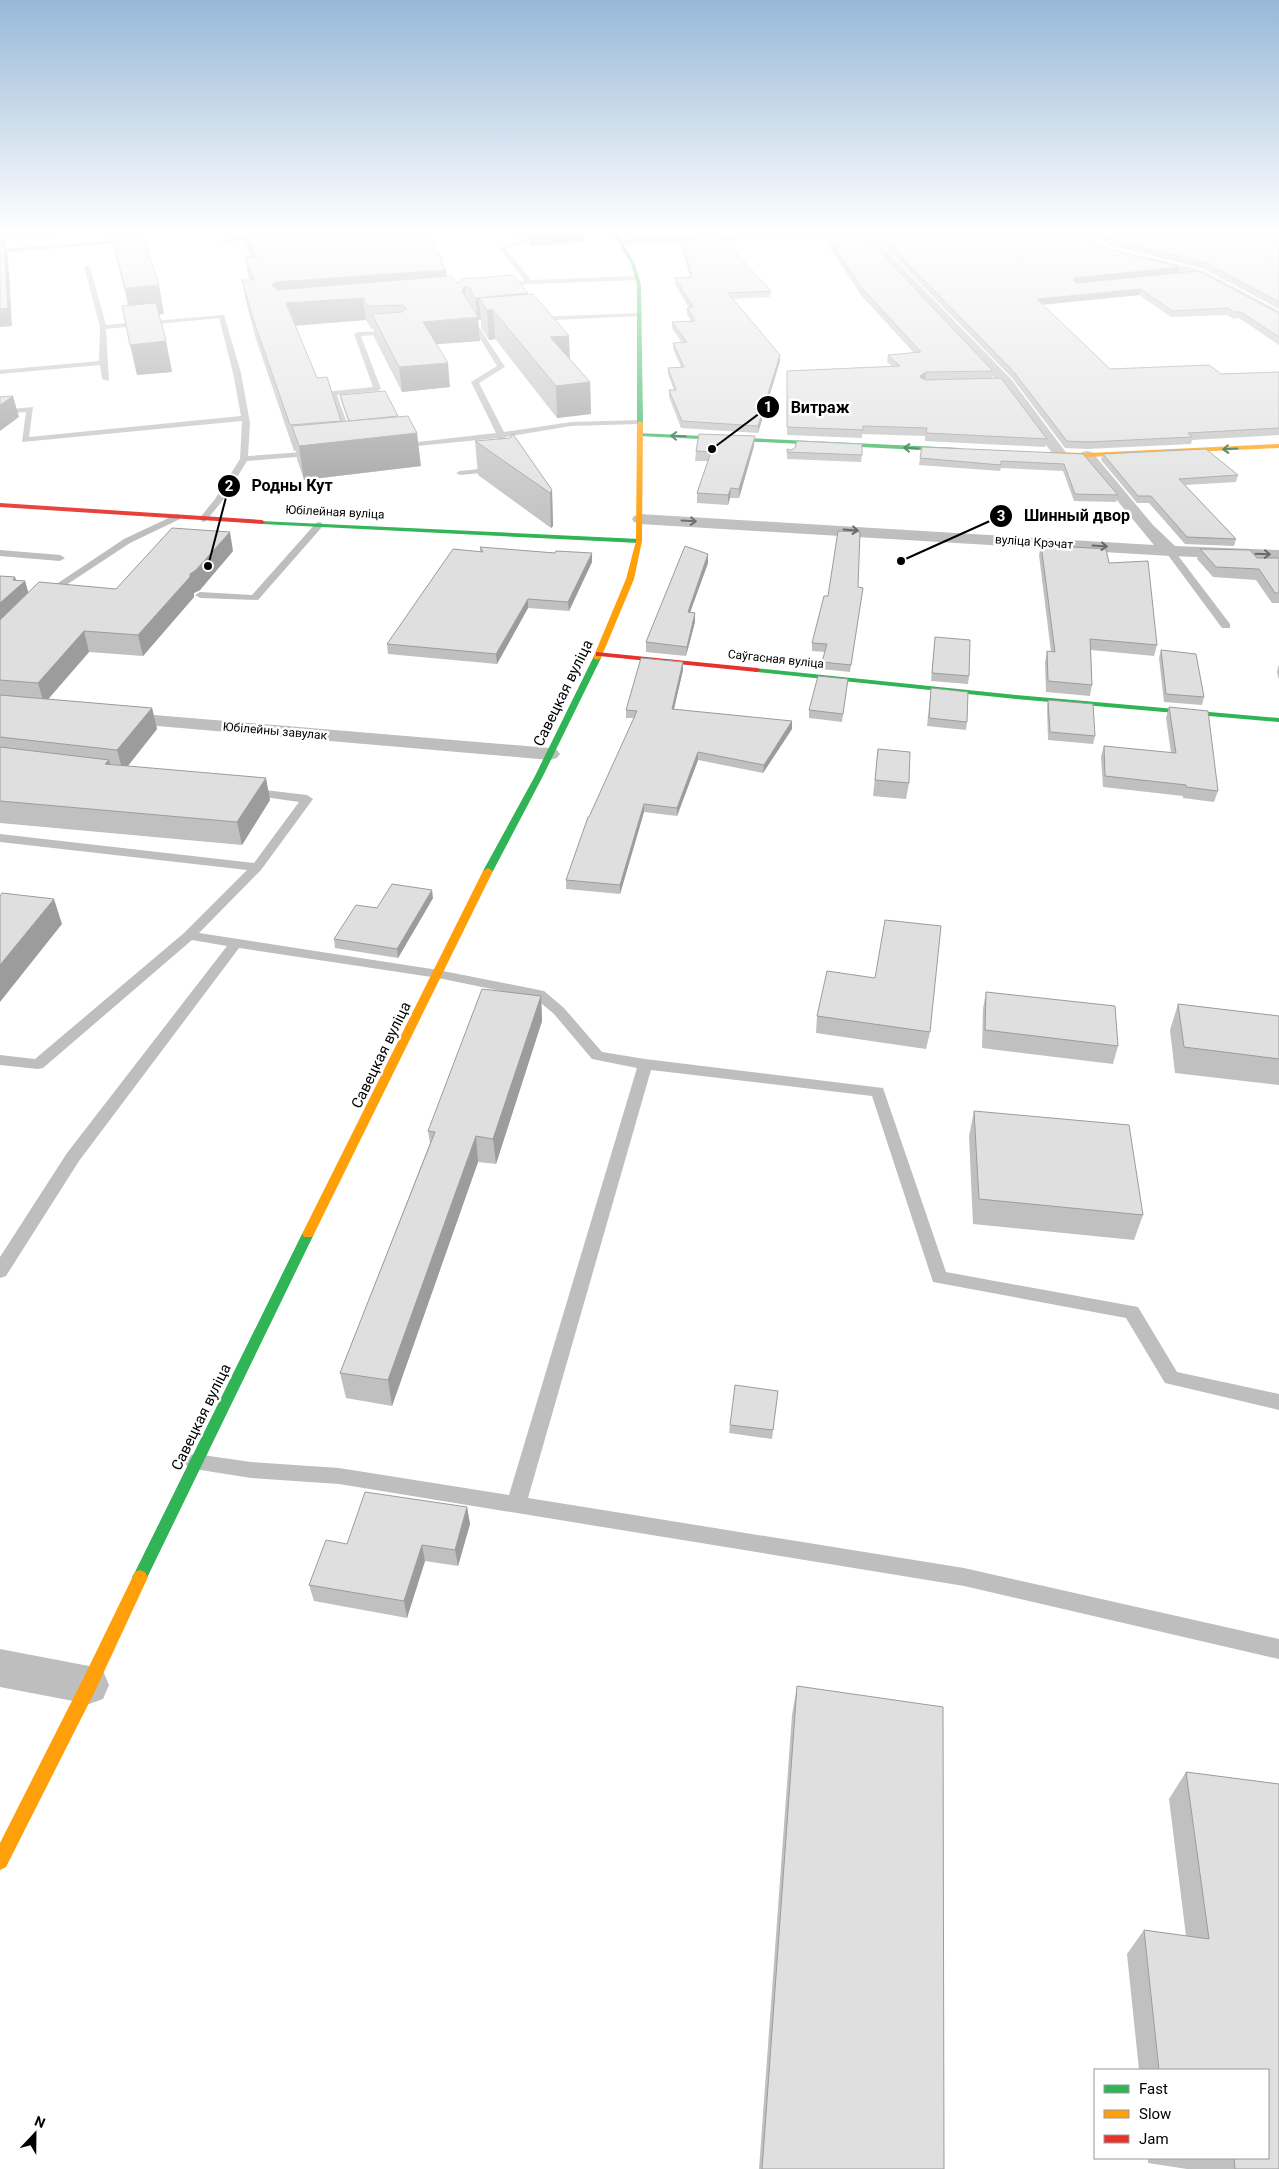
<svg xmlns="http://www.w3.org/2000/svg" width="1279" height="2169" font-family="Roboto,sans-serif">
<rect width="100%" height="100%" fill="#fff"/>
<path fill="#ececec" d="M0,232H116L0,241Z"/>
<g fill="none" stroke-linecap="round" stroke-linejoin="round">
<g fill="#bebebe" fill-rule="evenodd">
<path d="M511,232H517L528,243L506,249L531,280L638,276L641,278L638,280L529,284L499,287V285L525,281L499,248L521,242Z"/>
<path d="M264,235L266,238L223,242L220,240Z"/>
<path d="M133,239L131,242L0,253V249Z"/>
<path d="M87,265L90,267L106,325L224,315L241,373L250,423L248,456L317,451H320V455L247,461L223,500L206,521L203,522L199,519L215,499L240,459L242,421L22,442L26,412L0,414V410L33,407L29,437L241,416L233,373L219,318L106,329L109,381L102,379L100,365L0,374V370L99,361L100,327L84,267Z"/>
<path d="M642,313L643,314L640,316L534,321L531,319L534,317Z"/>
<path d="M474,322L477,324L505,367L479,383L504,432L571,422L639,420L643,422L639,424L571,426L505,437L507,445L503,447L499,445L498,438L397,448V444H400L496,433L471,382L497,366L471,324Z"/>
<path d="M394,331V333L392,334L361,336L381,389L377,391L337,395L353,440L346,442L329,393L333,391L373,387L354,334L357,332Z"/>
<path d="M498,467L502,469L501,471L460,475L456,473L460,471Z"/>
<path d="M177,514L180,515V519L130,543L48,597L45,598L40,595L124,539Z"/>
<path d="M319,522L322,523V527L258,600L200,598L195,595L200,592L252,595L316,523Z"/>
<path d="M1170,548L1173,549L1230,624V628H1222L1165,551Z"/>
<path d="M0,550L60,555L65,558L60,561L0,556Z"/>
<path d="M248,788L307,795L313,799L261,870L199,933L438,970L544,991L564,1008L602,1052L645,1059L883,1088L946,1272L1138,1307L1177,1372L1279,1394V1410L1165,1383L1126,1318L933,1282L872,1096L651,1070L528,1498L964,1568L1279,1639V1659L964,1586L339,1484L251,1478L188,1468L185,1462L188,1456L195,1454L251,1462L339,1468L509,1495L637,1068L592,1059L554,1014L535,998L438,978L239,948L79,1161L6,1276L0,1278V1257L67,1153L227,946L192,940L43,1068L38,1069L0,1065V1055L35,1059L184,933L247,870L0,842V834L254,863L299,802L244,794L242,792L244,790Z"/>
</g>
<g fill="#bebebe" fill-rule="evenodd">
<path d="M765,232H845L873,237L1011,379L1065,451L1067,454L1065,457H1055L1001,385L865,241L812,236L621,245L616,242L621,239Z"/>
<path d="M1144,256L1204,271L1279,311V320L1196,275L1140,261L1139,259L1140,257Z"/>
<path d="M1087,451L1092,452L1153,525L1175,546L1279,550V560L1170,556L640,524L634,522L632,519L634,516L640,514L1154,545L1082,458L1080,455L1082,452Z"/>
<path d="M118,712L550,748L557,750L560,754L557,758L550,760L111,722L108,718L111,714Z"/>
<path d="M0,1649L89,1666L103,1671L109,1685L103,1699L89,1704L0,1687Z"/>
</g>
<g fill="#30b455" fill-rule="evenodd">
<path d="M612,232H616L635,264L641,285L643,423L640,425L637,423V285L631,264Z"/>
<path d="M638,433L960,448L963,450L960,452L640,436L637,434Z"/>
<path d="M260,521L639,539L642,541L639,543L262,524L260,523Z"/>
<path d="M594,656L601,658L543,776L493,871L491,873H485L483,871L535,776Z"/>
<path d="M754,668L1016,695L1279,718V722L1016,699L757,672H754Z"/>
<path d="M308,1229L312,1231L314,1234L145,1582L140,1584L135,1582L132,1577L135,1572L302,1234L304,1231Z"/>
</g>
<g fill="#ff9f0a" fill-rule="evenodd">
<path d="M640,421L643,423L642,541L634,579L601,658L597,660L593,658L626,579L636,541L637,423Z"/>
<path d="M1279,444V448L1087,457L1046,456L1043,454L1046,452L1087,453Z"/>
<path d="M488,868L493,871L314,1234L312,1237H304L302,1234L483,871Z"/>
<path d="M140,1570L145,1572L148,1577L95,1691L6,1867L0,1870V1843L83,1679L135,1572Z"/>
</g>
<g fill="#e5322d" fill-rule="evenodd">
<path d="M0,503L262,520L265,522L262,524L0,507Z"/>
<path d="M596,652L757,668L761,670L757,672L599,656H596Z"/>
</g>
</g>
<g fill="#c0c0c0">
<path d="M110,232L164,314H159L166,341L172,372L137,375L128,306Z"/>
<path d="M242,232H442L425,233L446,270L447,276L458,283L528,293V294L569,336L570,359L590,382L591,414L557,418L495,339L489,340L481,328V320H478L480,341L437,344L450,387L402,392L374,337V329H371L366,320L295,326L317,378L341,421H348L341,401L340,395L421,466L304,480L297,459L296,451H294L256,339L246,302L242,280H249L245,258H250L244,242Z"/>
<path d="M519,232H584V242L530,246L529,242Z"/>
<path d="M855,232H1067L1113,250L1179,273L1124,279L1279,313V345L1239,318L1233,319L1227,315L1171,317L1139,295L1043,305L1110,369L1221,374L1279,372V435L1192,440L1191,444L1087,449L1065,448L1012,378L874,236Z"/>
<path d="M1073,232H1276L1279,233V309L1204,269L1121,248Z"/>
<path d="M824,233L993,371L992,378L1047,439L1045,447L925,441V436L862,434V438L787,435V371L892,366L887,362L888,355L914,353L861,295L824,239Z"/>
<path d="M681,238L771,291L770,297L732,299L780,361L758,433L681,428L669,397V390H674L668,374V368L681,367L673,349V343H682L672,328V322L691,321L687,314V308H689L675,284V278L690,277L681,244Z"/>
<path d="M475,441L552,490L553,526L551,528L478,475Z"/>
<path d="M754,446L739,498H730L728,505L697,503V493L708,461H695L696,451Z"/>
<path d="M787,449L791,450L862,455L861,462L787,459Z"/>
<path d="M1083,454L1118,495L1116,502L1074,501L1063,471L1001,468L1000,471L919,465L920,458Z"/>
<path d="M1103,454L1238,475L1236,482L1185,485L1236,539L1234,546L1185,544L1149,503H1137L1101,460Z"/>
<path d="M1041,545L1109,563L1157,645L1154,656L1091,650L1092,685L1090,696L1046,692L1045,662L1047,651L1051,652L1039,555Z"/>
<path d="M480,547L555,553H592V562L569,611L528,608L497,664L388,654L387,644L480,552Z"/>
<path d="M1200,549L1257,558H1279V603H1272L1256,580L1213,577L1197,559Z"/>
<path d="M233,551L200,590L194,593V597L143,656L89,652L48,699L152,708L157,729L128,766L270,800L242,845L0,823V576L15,577L16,580L25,581L28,593L116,589Z"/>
<path d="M708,563L690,612L695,622L686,656L646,652V642Z"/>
<path d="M858,587L863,588L850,672L821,669L822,662L825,652L812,651V643L828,596Z"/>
<path d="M935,637L969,676L968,684L931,681Z"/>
<path d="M1161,650L1204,697L1202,705L1164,702L1159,658Z"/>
<path d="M1279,664V680L1277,672Z"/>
<path d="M683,670L674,709L792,721V729L763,773L698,760L677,816L644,812L620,894L566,889V880L634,718H626V710Z"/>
<path d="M848,679L842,722L809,718V710Z"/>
<path d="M931,688L967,722L966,730L927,726Z"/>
<path d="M1048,700L1095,736L1093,744L1048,740L1047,708Z"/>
<path d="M1169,707L1218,791L1214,802L1183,798V796L1103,787L1101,757L1104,746L1171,753L1166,718Z"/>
<path d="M878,749L909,783L906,799L873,796Z"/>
<path d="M433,898L398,958L335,948L334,939L377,908Z"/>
<path d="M875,978L930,1032L926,1049L816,1033L817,1016Z"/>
<path d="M986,992L1118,1046L1113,1064L982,1048L983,1009Z"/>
<path d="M541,996L542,1021L496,1164L478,1162L392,1406L346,1398L340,1373L430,1143L428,1131Z"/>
<path d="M1178,1004L1279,1016V1085L1175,1073L1170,1030Z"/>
<path d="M974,1111L1143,1215L1134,1240L973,1224L969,1136Z"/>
<path d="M778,1391L772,1439L729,1433L730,1425Z"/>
<path d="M467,1507L470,1524L458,1566L425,1561L407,1618L314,1601L309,1585L347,1544Z"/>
<path d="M797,1686L944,2169H759L792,1715Z"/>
<path d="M1186,1772L1279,1784V2169H1187L1148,2163V2158H1268V2070H1139L1127,1954L1144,1930L1186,1936L1169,1799Z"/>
</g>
<g fill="#9c9c9c">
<path d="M413,232H442L414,234Z"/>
<path d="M529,232H584V242L530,246Z"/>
<path d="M4,241L8,257L12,326L0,327V309Z"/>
<path d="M442,258L443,270H446L448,291L363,298L366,320L289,326L272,285L276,282L441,262Z"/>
<path d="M1180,267L1179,273L1074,284L1073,280L1075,278Z"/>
<path d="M159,285L164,314L131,317L125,288Z"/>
<path d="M465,286L467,308L462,291Z"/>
<path d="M1141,289L1139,295L1036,305L1037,299Z"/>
<path d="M528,293L529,315L493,310L495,339L489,340L487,310L479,298L481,320H478L480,341L426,345L423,322L477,318L475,298Z"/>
<path d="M569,336L570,366L550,337Z"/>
<path d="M166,341L172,372L137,375L130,345Z"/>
<path d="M780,355V361L758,433V426Z"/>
<path d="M448,363L450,387L402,392L399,367Z"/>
<path d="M926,372L925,380L919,383L920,376Z"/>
<path d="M590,382L591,414L557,418L556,386Z"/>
<path d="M13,396L19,417L0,431V405Z"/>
<path d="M417,433L421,466L304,480L299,446Z"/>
<path d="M755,436L754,446L739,498V489Z"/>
<path d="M731,488L730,498L728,505V495Z"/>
<path d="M552,490L553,526L551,528L550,493Z"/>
<path d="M230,532L233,551L200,590L194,593V597L143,656L138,635L190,574Z"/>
<path d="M592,553V562L569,611L568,602Z"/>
<path d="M708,554V563L687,621L688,612Z"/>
<path d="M15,577L18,587L25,581L31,601L0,629V603L13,580Z"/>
<path d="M528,599V608L497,664L496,654Z"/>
<path d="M695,613V622L686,656L687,647Z"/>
<path d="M84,631L89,652L44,704L38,683Z"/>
<path d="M683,662V670L672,717V709Z"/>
<path d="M152,708L157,729L123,772L117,750Z"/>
<path d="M792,721V729L763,773L764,765Z"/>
<path d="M698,752V760L677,816V808Z"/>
<path d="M109,760L115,782L105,764Z"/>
<path d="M266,778L270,800L242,845L237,822Z"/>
<path d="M644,804V812L620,894V885Z"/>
<path d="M432,890L433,898L398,958L397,949Z"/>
<path d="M54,899L62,924L0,1002V965Z"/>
<path d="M541,996L542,1021L496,1164L493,1139Z"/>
<path d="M476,1136L478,1162L392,1406L388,1380Z"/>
<path d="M467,1507L470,1524L458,1566L455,1550Z"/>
<path d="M422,1545L425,1561L407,1618L404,1601Z"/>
</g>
<g fill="#dfdfdf" stroke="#9c9c9c">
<path d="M111,232H140V234H142L159,285L125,288Z"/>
<path d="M245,232H424L442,258L441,262L446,270L276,282L272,285L277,290L451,276L458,283L463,279L513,275L528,293L475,298L470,288L465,286L462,291L478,317L423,322L448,363L399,367L372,314L402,312L406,309L403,305L368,306L363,298L286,303L317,378L327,377L341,421L290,425L252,316L242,280H254L245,258L256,257Z"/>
<path d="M877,232H1067L1113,250L1180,267L1075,278L1073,280L1077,283L1198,271L1279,313V337L1241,312H1234L1228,308L1172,311L1141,289L1037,299L1110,369L1209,365L1221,374L1279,372V428L1188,433L1192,437L1088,442L1067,441L1013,371Z"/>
<path d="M1091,232H1276L1279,233V302L1206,263L1122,242Z"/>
<path d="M824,233L865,236L993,371L926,372L920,376L921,378L926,380L1001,378L1047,439L926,433L927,428L863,426V430L787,427V371L900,366L888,355L921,352L862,288Z"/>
<path d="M721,237L771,291L728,293L780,355L758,426L682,421L669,390H676L668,368L684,367L673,343L687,342L672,322L695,321L687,308L693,307L675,278L692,277L681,238Z"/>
<path d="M0,241H4L8,308L0,309Z"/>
<path d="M533,294L569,336L550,337L590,382L556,386L493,310H487L479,298Z"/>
<path d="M156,303L166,341L130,345L122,306Z"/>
<path d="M385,391L398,416L349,421L340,395Z"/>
<path d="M13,396L0,405V397Z"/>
<path d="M408,416L417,433L299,446L292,426Z"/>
<path d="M513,434L552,490L550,493L475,441L510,438Z"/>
<path d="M699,434L755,436L739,489L731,488L728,495L697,493L711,452L696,451Z"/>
<path d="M797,441L862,444V455L787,452V449L791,450L795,448Z"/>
<path d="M922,447L1083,454L1118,495L1075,494L1064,464L1001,461V465L920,458Z"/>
<path d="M1206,449L1238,475L1179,479L1236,539L1187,537L1151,496H1138L1103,454Z"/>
<path d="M172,528L230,532L196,570L190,574V577L138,635L84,631L38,683L0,680V620L39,582L116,589Z"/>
<path d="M838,531L860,532L858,587L863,588L851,665L822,662L827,644L812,643L824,596H828Z"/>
<path d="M1041,545L1106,549L1109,563L1148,561L1157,645L1090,639L1092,685L1048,681L1047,651L1055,652Z"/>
<path d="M685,546L708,554L688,612L695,613L687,647L646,642Z"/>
<path d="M480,547L555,553L556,551L592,553L568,602L528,599L496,654L387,644L453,549L483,552Z"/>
<path d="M1200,549L1250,550L1257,558H1279V593H1275L1259,569L1216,567Z"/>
<path d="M0,576L15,577L13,580L25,581L0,603Z"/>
<path d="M935,637L970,640L969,676L932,673Z"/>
<path d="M1161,650L1196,654L1204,697L1166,694Z"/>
<path d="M641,658L683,662L672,709L792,721L764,765L698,752L677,808L644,804L620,885L566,880L588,817H589L637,711L626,710Z"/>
<path d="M818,676L848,679L843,714L809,710Z"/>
<path d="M931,688L968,692L967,722L929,718Z"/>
<path d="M0,695L152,708L117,750L0,737Z"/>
<path d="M1048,700L1093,704L1095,736L1050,732Z"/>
<path d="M1169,707L1208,711L1218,791L1186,787V785L1105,776L1104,746L1176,753Z"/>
<path d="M0,747L109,760L105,764L266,778L237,822L0,801Z"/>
<path d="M878,749L910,752L909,783L875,780Z"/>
<path d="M392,884L432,890L397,949L334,939L356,905L377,908Z"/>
<path d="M2,893L54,899L0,965V896Z"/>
<path d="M885,920L941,926L930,1032L817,1016L827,971L875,978Z"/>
<path d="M482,989L541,996L493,1139L476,1136L388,1380L340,1373L435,1132L428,1131Z"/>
<path d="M986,992L1115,1006L1118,1046L985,1030Z"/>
<path d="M1178,1004L1279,1016V1059L1184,1047Z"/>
<path d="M974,1111L1129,1125L1143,1215L979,1199Z"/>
<path d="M735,1385L778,1391L773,1430L730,1425Z"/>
<path d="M365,1492L467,1507L455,1550L422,1545L404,1601L309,1585L326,1540L347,1544Z"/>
<path d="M797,1686L943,1707L944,2169H762Z"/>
<path d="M1186,1772L1279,1784V2169H1235L1234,2158H1268V2070H1159L1144,1930L1209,1939Z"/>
</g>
<defs><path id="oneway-shaft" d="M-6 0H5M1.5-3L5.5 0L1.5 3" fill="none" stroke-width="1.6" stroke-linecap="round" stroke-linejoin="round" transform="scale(1.25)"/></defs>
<g stroke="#1a632f">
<use href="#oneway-shaft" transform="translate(678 436) rotate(-178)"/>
<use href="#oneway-shaft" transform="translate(911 448) rotate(-177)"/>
<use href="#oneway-shaft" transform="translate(1230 449) rotate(177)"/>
</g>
<g stroke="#686868">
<use href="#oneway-shaft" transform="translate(689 521) rotate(3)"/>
<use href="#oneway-shaft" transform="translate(851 530) rotate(4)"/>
<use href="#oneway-shaft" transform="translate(1100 546) rotate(4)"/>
<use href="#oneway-shaft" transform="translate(1263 554) rotate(2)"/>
</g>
<linearGradient id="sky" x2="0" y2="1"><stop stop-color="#97b8d8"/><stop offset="0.43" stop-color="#fff"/><stop offset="1" stop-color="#fff" stop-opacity="0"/></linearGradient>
<rect width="1279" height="536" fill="url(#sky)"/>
<g text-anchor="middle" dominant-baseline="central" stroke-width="5" stroke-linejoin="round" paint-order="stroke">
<g font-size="12" fill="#000" stroke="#fff">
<text transform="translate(335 512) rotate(3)">Юбілейная вуліца</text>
<text transform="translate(1034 542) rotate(4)">вуліца Крэчат</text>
<text transform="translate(776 659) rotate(6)">Саўгасная вуліца</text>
<text transform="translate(275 731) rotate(5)">Юбілейны завулак</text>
</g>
<g font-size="15" fill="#000" stroke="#fff">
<text transform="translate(563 693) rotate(-64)">Савецкая вуліца</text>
<text transform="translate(381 1055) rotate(-64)">Савецкая вуліца</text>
<text transform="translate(201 1417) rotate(-64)">Савецкая вуліца</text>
</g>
</g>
<path fill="none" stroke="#000" stroke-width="2" d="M712 449L768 407M208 566L229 486M901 561L1001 516"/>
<g fill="#000" stroke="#fff" stroke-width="2">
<circle cx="712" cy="449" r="5"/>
<circle cx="208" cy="566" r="5"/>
<circle cx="901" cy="561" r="5"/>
<circle cx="768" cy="407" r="12"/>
<circle cx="229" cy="486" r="12"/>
<circle cx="1001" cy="516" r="12"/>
</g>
<g font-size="15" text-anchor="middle" font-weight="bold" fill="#fff">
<text x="768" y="412">1</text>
<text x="229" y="491">2</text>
<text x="1001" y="521">3</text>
</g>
<g font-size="16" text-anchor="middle" font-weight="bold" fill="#000" stroke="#fff" stroke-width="5" stroke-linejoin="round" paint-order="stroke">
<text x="820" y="413">Витраж</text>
<text x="292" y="491">Родны Кут</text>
<text x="1077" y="521">Шинный двор</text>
</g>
<rect x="1094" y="2069" width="175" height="90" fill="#ffffff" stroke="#999999"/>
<rect x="1104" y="2085" width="25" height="8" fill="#30b455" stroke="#999999"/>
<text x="1139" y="2094" font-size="15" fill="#000000">Fast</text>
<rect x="1104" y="2110" width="25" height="8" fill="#ff9f0a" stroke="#999999"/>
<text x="1139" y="2119" font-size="15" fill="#000000">Slow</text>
<rect x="1104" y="2135" width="25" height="8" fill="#e5322d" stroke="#999999"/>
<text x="1139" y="2144" font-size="15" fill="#000000">Jam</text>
<g transform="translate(35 2134) rotate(22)" stroke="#ffffff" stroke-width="4" paint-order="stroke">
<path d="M0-4L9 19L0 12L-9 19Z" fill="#000000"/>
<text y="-8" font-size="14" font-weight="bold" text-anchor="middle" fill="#000000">N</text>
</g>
</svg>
